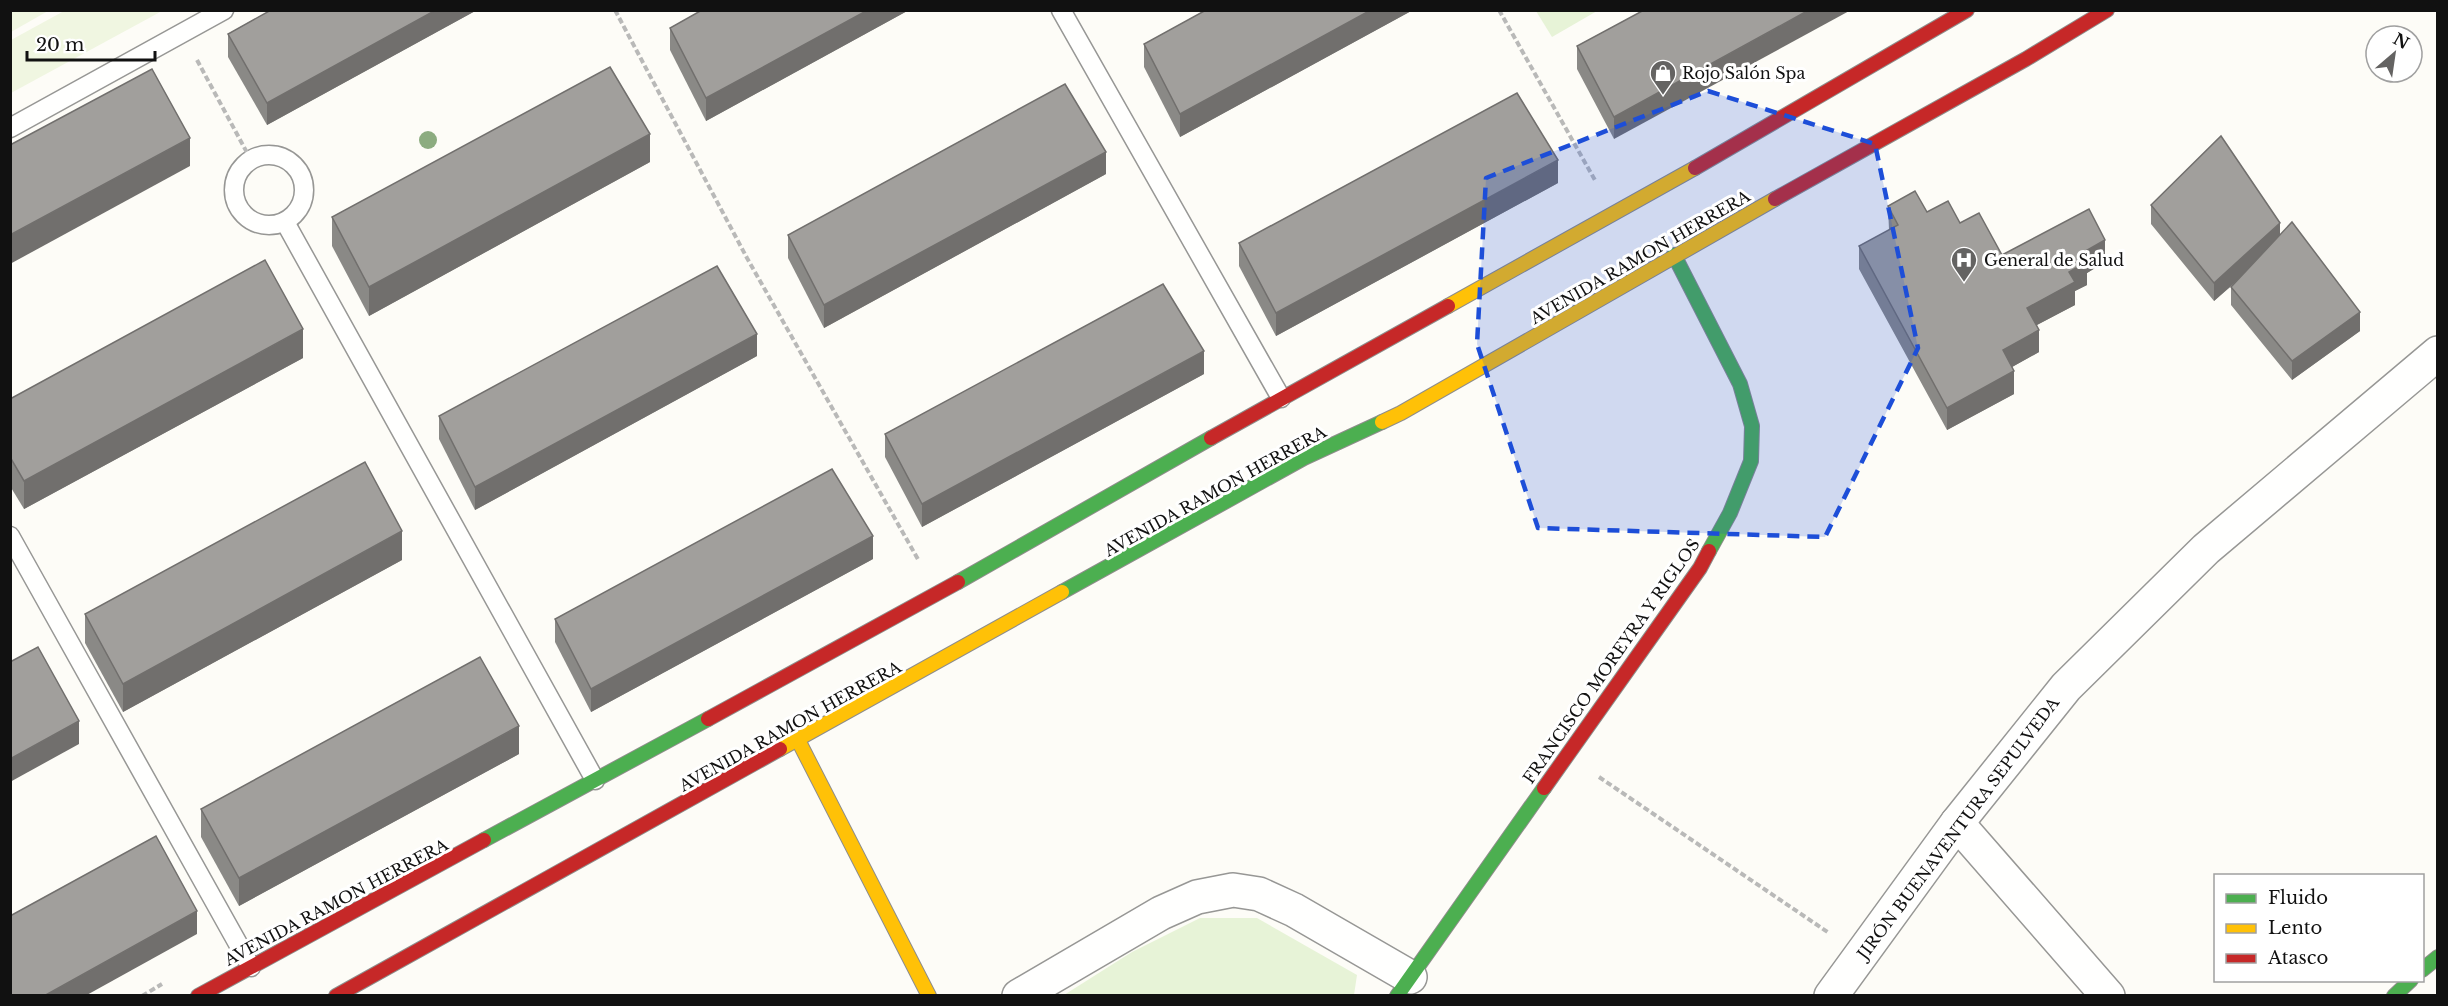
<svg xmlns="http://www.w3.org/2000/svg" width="2448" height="1006" font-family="'Libre Baskerville',serif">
<rect width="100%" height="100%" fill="#fdfcf7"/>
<g fill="#e7f3d7">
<path d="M1536,11H1597L1552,37Z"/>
<path d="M1200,918H1257L1357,975L1354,995H1064L1132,952Z"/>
</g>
<g fill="#f0f6e1">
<path d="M11,10H48V11L11,32Z"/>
<path d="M64,11V10L162,11L11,93V40Z"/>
</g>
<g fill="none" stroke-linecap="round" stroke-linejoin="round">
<g stroke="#979795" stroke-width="21">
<g id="lane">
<path d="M1061,10L1281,398"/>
<path d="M10,128L224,10"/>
<circle cx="269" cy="190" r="35"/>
<path d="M285,222L595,780"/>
<path d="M10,536L251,967"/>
</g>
</g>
<g stroke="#979795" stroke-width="36">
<g id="street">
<path d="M1957,823L2108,996"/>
<path d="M1019,996L1161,913L1197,897L1233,890L1259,894L1294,910L1410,977"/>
<path d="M1831,996L1957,823L2066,687L2206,549L2438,353"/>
</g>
</g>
<g stroke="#8e8d8b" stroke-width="16">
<g id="fast">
<path d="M1674,255L1740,384L1752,426L1751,461L1730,513L1709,551"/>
<path d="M958,582L1211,438"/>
<path d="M1062,592L1304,458L1382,422"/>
<path d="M484,840L708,719"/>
<path d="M2422,970L2438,957"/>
<path d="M1397,996L1544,788"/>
<path d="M2394,996L2411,980"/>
</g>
</g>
<g stroke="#8e8d8b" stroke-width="16">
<g id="slow">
<path d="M1448,306L1695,168"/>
<path d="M1382,422L1401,413L1775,199"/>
<path d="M798,740L929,996"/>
<path d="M780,749L1062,592"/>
</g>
</g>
<g stroke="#8e8d8b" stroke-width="16">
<g id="jam">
<path d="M1695,168L1967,10"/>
<path d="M1775,199L2026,59L2107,10"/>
<path d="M1211,438L1448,306"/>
<path d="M708,719L958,582"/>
<path d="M1544,788L1700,568L1709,551"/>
<path d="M198,996L484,840"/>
<path d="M336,996L780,749"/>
</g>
</g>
<g stroke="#b9b9b8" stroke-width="4" stroke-dasharray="6 3" stroke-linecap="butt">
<path d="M615,10L747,258L919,561"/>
<path d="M1499,10L1596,182"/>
<path d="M197,60L251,160"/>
<path d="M1599,777L1829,933"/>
<path d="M142,996L162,984"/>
</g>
<use href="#lane" stroke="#fffffe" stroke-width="18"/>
<use href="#street" stroke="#fffffe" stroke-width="33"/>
<use href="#fast" stroke="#4caf50" stroke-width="14"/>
<use href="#slow" stroke="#ffc107" stroke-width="14"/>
<use href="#jam" stroke="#c62828" stroke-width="14"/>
</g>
<circle fill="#8cac80" cx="428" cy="140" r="9"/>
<g fill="#8a8986">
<path d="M271,10H477L267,125L228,57V34Z"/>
<path d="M702,10H909L706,121L670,50V28Z"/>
<path d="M1206,10H1413L1180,137L1144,67V44Z"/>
<path d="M1644,10L1614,139L1577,69V46Z"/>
<path d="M650,162L369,316L332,246V217Z"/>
<path d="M1106,174L824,328L788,258V235Z"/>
<path d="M1558,183L1276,336L1239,266V243Z"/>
<path d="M2151,205L2280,234L2360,331L2292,380L2231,305V287L2236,282L2214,301L2151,224Z"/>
<path d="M1888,206L1927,212L1960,223L2002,255L2105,262L2087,273V285L2075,291V305L2037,325L2039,352L2012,367L2014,394L1947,430L1859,269V246L1889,230Z"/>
<path d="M757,356L475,510L439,439V416Z"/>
<path d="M303,358L24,509L10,486V399Z"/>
<path d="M1204,374L922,527L885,457V434Z"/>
<path d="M873,559L591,712L555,642V619Z"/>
<path d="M402,560L123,712L85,643V614Z"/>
<path d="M519,754L239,906L201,837V809Z"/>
</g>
<g fill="#716f6d">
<path d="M436,10H477L267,125V103Z"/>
<path d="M868,10H909L706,121V98Z"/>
<path d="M1371,10H1413L1180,137V114Z"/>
<path d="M1809,10H1851L1614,139V117Z"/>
<path d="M650,134V162L369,316V287Z"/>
<path d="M190,138V166L10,264V235Z"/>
<path d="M1106,152V174L824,328V305Z"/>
<path d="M1558,160V183L1276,336V313Z"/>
<path d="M2280,223V242L2214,301V283Z"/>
<path d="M2105,240V262L2087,273V285L2075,291V305L2027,330V308L2069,272L2082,253Z"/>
<path d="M2360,312V331L2292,380V361Z"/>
<path d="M303,329V358L24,509V481Z"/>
<path d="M2039,330V352L2003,372V350Z"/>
<path d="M757,334V356L475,510V487Z"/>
<path d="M1204,351V374L922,527V504Z"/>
<path d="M2014,371V394L1947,430V408Z"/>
<path d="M402,531V560L123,712V684Z"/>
<path d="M873,536V559L591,712V689Z"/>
<path d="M79,721V744L10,782V759Z"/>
<path d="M519,726V754L239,906V878Z"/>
<path d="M197,911V934L85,996H44Z"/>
</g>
<g fill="#a19f9c" stroke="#716f6d" stroke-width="1.5">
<path d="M271,10H436L267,103L228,34Z"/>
<path d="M702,10H868L706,98L670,28Z"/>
<path d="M1206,10H1371L1180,114L1144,44Z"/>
<path d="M1644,10H1809L1614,117L1577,46Z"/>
<path d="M610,67L650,134L369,287L332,217Z"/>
<path d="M152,69L190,138L10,235V145Z"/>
<path d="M1065,84L1106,152L824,305L788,235Z"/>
<path d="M1517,93L1558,160L1276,313L1239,243Z"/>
<path d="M2221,136L2280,223L2214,283L2151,205Z"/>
<path d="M1915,191L1927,212L1948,201L1960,223L1979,213L2002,255L2089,209L2105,240L2082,253L2087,262L2069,272L2075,282L2027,308L2039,330L2003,350L2014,371L1947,408L1859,246L1898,225L1888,206Z"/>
<path d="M2292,222L2360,312L2292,361L2231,287Z"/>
<path d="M265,260L303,329L24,481L10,457V399Z"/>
<path d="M717,266L757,334L475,487L439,416Z"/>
<path d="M1163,284L1204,351L922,504L885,434Z"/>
<path d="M365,462L402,531L123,684L85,614Z"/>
<path d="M832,469L873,536L591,689L555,619Z"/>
<path d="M38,647L79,721L10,759V662Z"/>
<path d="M480,657L519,726L239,878L201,809Z"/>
<path d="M156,836L197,911L44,996H10V916Z"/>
</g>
<path fill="#1d4ed8" fill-opacity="0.2" stroke="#1d4ed8" stroke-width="4.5" stroke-dasharray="12 8" stroke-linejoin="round" d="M1708,91L1875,144L1918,348L1825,537L1538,528L1477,344L1486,178Z"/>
<defs>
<g id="shop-pin" transform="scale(1.35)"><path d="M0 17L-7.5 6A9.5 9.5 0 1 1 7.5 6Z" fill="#646362" stroke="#fff"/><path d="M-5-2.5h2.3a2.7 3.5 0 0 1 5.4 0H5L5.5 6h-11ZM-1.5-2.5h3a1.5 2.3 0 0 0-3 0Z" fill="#fff"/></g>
<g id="hospital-pin" transform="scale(1.35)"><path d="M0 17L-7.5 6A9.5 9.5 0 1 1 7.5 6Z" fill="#646362" stroke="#fff"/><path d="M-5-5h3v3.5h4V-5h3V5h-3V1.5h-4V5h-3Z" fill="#fff"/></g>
</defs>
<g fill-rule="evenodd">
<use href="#shop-pin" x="1663" y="73"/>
<use href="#hospital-pin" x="1964" y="260"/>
</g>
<g text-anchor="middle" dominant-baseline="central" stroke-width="6" stroke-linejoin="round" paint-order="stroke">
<g font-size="16" fill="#111" stroke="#fff" text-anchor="start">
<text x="1682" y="73">Rojo Salón Spa</text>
<text x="1984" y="260">General de Salud</text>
</g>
<g font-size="16" fill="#111" stroke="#fff">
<text transform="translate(1640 257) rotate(-30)">AVENIDA RAMON HERRERA</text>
<text transform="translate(1215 491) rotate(-29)">AVENIDA RAMON HERRERA</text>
<text transform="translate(1611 661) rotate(-55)">FRANCISCO MOREYRA Y RIGLOS</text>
<text transform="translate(790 726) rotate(-29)">AVENIDA RAMON HERRERA</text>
<text transform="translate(1958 828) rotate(-53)">JIRÓN BUENAVENTURA SEPULVEDA</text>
<text transform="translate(336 902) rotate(-28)">AVENIDA RAMON HERRERA</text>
</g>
</g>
<rect width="2448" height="1006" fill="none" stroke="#111111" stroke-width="24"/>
<rect x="2214" y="874" width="210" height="108" fill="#ffffff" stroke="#a0a0a0" stroke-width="1.5"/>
<rect x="2226" y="894" width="30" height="9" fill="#4caf50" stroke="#a0a0a0" stroke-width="1.5"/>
<text x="2268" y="904" font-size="18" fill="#111111">Fluido</text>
<rect x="2226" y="924" width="30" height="9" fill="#ffc107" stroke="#a0a0a0" stroke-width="1.5"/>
<text x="2268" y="934" font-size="18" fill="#111111">Lento</text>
<rect x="2226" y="954" width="30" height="9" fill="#c62828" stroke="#a0a0a0" stroke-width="1.5"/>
<text x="2268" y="964" font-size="18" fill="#111111">Atasco</text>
<g transform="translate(2394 54) rotate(29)"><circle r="28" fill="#ffffff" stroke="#a0a0a0" stroke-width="1.5"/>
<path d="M0-4.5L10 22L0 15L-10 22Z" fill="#646362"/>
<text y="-9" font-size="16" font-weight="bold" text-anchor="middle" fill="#111111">N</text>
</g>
<path d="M27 51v9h128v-9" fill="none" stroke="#111111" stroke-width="3"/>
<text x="36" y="51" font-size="18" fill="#111111" stroke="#ffffff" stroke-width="4.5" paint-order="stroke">20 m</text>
</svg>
